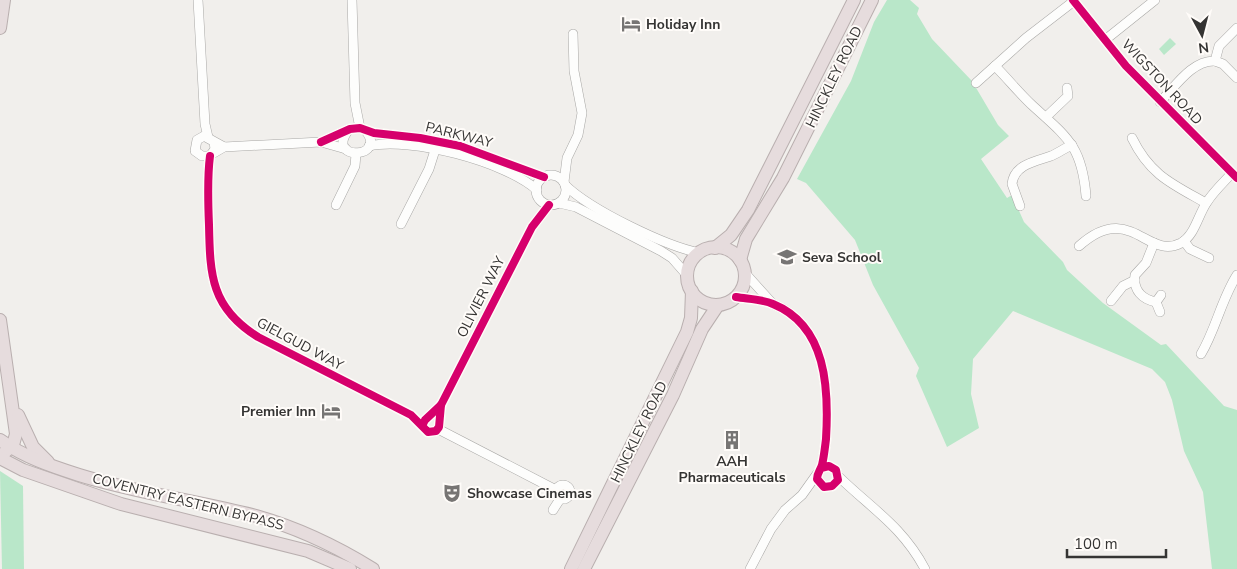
<svg xmlns="http://www.w3.org/2000/svg" width="1237" height="569" font-family="'Nunito Sans',sans-serif">
<rect width="100%" height="100%" fill="#f1efec"/>
<g fill="#b9e7c9">
<path d="M887,0H910L919,8L917,14L932,39L972,81L998,125L1009,136L981,159L1007,198L1012,195L1024,222L1063,262L1067,270L1103,303L1161,345L1166,344L1224,406L1237,410V569H1212L1203,492L1184,451L1172,400L1165,382L1152,369L1013,311L973,359L971,394L979,428L947,447L916,376L919,368L873,285L855,240L806,183L797,179L851,81L874,22Z"/>
<path d="M1170,38L1176,44L1164,55L1159,49Z"/>
<path d="M0,471L23,486L24,569H2Z"/>
</g>
<g fill="none" stroke-linecap="round" stroke-linejoin="round">
<g stroke="#a9a8a6" stroke-width="10">
<g id="minor">
<path d="M198,0L205,124L208,137"/>
<path d="M352,0L355,103L360,128"/>
<path d="M1073,0L1126,66L1237,178"/>
<path d="M1105,40L1155,0"/>
<path d="M1215,61L1223,64L1237,78"/>
<path d="M995,66C1008,79 1019,93 1033,106C1067,137 1082,146 1086,196"/>
<path d="M976,83L1026,38L1074,1"/>
<path d="M1160,102C1175,87 1192,60 1215,61L1219,46L1237,28"/>
<path d="M1046,117L1068,96L1067,88"/>
<path d="M347,132C327,162 389,158 365,130"/>
<path d="M1132,138C1150,175 1172,184 1206,203"/>
<path d="M214,142L215,149L210,156H202L195,151L197,140L204,136L224,147"/>
<path d="M321,142L350,129L360,128L374,133L420,138L460,146L544,177"/>
<path d="M369,146C411,137 504,161 537,190"/>
<path d="M212,154L224,147L321,142L346,149"/>
<path d="M210,156C207,179 208,202 209,225C210,275 211,308 258,337L411,415L428,432L436,431L439,427L441,405"/>
<circle cx="551" cy="190" r="15"/>
<path d="M564,182L567,158L578,135L582,113L574,71L573,34"/>
<path d="M565,185C591,210 665,246 700,253"/>
<path d="M559,203L576,207L661,251L672,258L686,274"/>
<path d="M336,205L355,166L356,154"/>
<path d="M1020,206L1012,184C1014,164 1037,161 1051,156C1058,153 1065,148 1072,145"/>
<path d="M401,224L429,169L435,150"/>
<path d="M1184,241L1190,249L1209,258"/>
<path d="M1154,243L1146,263L1135,275C1133,290 1142,299 1156,302L1161,295"/>
<path d="M1079,246C1130,200 1147,261 1181,243C1195,235 1198,215 1207,202C1214,191 1224,182 1232,173"/>
<path d="M745,273L772,303"/>
<path d="M736,297C747,299 762,299 773,304C827,326 829,389 826,439C825,447 824,457 822,465C820,471 817,473 817,479L824,487L832,486L838,480L836,470L829,466L821,468"/>
<path d="M1111,301L1123,286L1135,280"/>
<path d="M1156,302L1160,312"/>
<path d="M1201,354C1216,329 1221,300 1237,275"/>
<path d="M423,424L425,420L441,405L532,227L549,205"/>
<path d="M438,429L556,490"/>
<path d="M838,476C872,509 902,526 925,569"/>
<circle cx="563" cy="492" r="7"/>
<path d="M553,510L560,499"/>
<path d="M750,569L771,529L785,510L802,495L817,474"/>
</g>
</g>
<g stroke="#b9afaf" stroke-width="14">
<g id="highway">
<path d="M0,28L4,0"/>
<circle cx="716" cy="276" r="29"/>
<path d="M715,248L731,235L748,210L854,0"/>
<path d="M740,260L746,239L783,178L872,0"/>
<path d="M0,320L16,434L13,445L5,452"/>
<path d="M18,415L33,447L48,462"/>
<path d="M0,440C24,457 51,466 79,475C137,493 197,501 256,516C298,528 336,546 373,569"/>
<path d="M0,458L23,470L121,504L308,551L350,569"/>
<path d="M571,569L687,332L691,318L692,291"/>
<path d="M584,569L673,395L702,329L718,305"/>
</g>
</g>
<use href="#minor" stroke="#fdfdfc" stroke-width="9"/>
<use href="#highway" stroke="#e6dcdd" stroke-width="12"/>
<g stroke="#fffcf9" stroke-width="11">
<g id="cycleway">
<path d="M1073,0L1126,66L1237,178"/>
<path d="M321,142L350,129L360,128L374,133L420,138L460,146L544,177"/>
<path d="M210,156C207,179 208,202 209,225C210,275 211,308 258,337L411,415L428,432L436,431L439,427L441,405"/>
<path d="M736,297C747,299 762,299 773,304C827,326 829,389 826,439C825,447 824,457 822,465C820,471 817,473 817,479L824,487L832,486L838,480L836,470L829,466L821,468"/>
<path d="M423,424L425,420L441,405L532,227L549,205"/>
</g>
</g>
<use href="#cycleway" stroke="#d6006c" stroke-width="8"/>
</g>
<defs>
<g id="hotel-bare" transform="scale(1.5)"><path d="M-6-4.5h1.5V1H6V5H4.5V3h-9V5H-6ZM-4 0a1.8 1.8 0 1 1 3.6 0ZM.5 0V-2.5h3Q6-2.5 6 0Z" fill="#777574" stroke="#fffcf9" stroke-width="2.5" paint-order="stroke"/></g>
<g id="school-bare" transform="scale(1.5)"><path d="M0-5L7-2L0 1L-7-2ZM-4 1L0 2.5L4 1V4Q0 6-4 4Z" fill="#777574" stroke="#fffcf9" stroke-width="2.5" paint-order="stroke"/></g>
<g id="building-bare" transform="scale(1.5)"><path d="M-4-6H4V6H1V3H-1V6H-4ZM-2.5-4.3h1.7v1.8h-1.7ZM.8-4.3h1.7v1.8H.8ZM-2.5-1h1.7V.8h-1.7ZM.8-1h1.7V.8H.8Z" fill="#777574" stroke="#fffcf9" stroke-width="2.5" paint-order="stroke"/></g>
<g id="theatre-bare" transform="scale(1.5)"><path d="M-5-5.5Q0-4 5-5.5V0Q5 5 0 6Q-5 5-5 0ZM-3.3-2.5H-1v1.5H-3.3ZM1-2.5H3.3v1.5H1ZM-2.8 1Q0 5.5 2.8 1Z" fill="#777574" stroke="#fffcf9" stroke-width="2.5" paint-order="stroke"/></g>
</defs>
<g fill-rule="evenodd">
<use href="#hotel-bare" x="631" y="24"/>
<use href="#school-bare" x="787" y="257"/>
<use href="#hotel-bare" x="331" y="411"/>
<use href="#building-bare" x="732" y="440"/>
<use href="#theatre-bare" x="452" y="493"/>
</g>
<g text-anchor="middle" dominant-baseline="central" stroke-width="4" stroke-linejoin="round" paint-order="stroke">
<g font-size="14" font-weight="bold" fill="#353433" stroke="#fffcf9" text-anchor="start">
<text x="646" y="24">Holiday Inn</text>
<text x="802" y="257">Seva School</text>
<text x="316" y="411" text-anchor="end">Premier Inn</text>
<text x="732" y="461" text-anchor="middle">AAH<tspan x="732" dy="16">Pharmaceuticals</tspan></text>
<text x="467" y="493">Showcase Cinemas</text>
</g>
<g font-size="14" fill="#353433" stroke="#fffcf9">
<text transform="translate(834 77) rotate(-64)">HINCKLEY ROAD</text>
<text transform="translate(1162 82) rotate(47)">WIGSTON ROAD</text>
<text transform="translate(459 135) rotate(14)">PARKWAY</text>
<text transform="translate(481 297) rotate(-63)">OLIVIER WAY</text>
<text transform="translate(300 344) rotate(28)">GIELGUD WAY</text>
<text transform="translate(639 432) rotate(-64)">HINCKLEY ROAD</text>
<text transform="translate(188 502) rotate(14)">COVENTRY EASTERN BYPASS</text>
</g>
</g>
<g transform="translate(1202 35) rotate(173)" stroke="#fffcf9" stroke-width="4" paint-order="stroke">
<path d="M0-4L9 19L0 12L-9 19Z" fill="#353433"/>
<text y="-8" font-size="14" font-weight="bold" text-anchor="middle" fill="#353433">N</text>
</g>
<path d="M1067 549v8h99v-8" fill="none" stroke="#353433" stroke-width="2.5"/>
<text x="1074" y="549" font-size="15" fill="#353433" stroke="#fffcf9" stroke-width="4" paint-order="stroke">100 m</text>
</svg>
